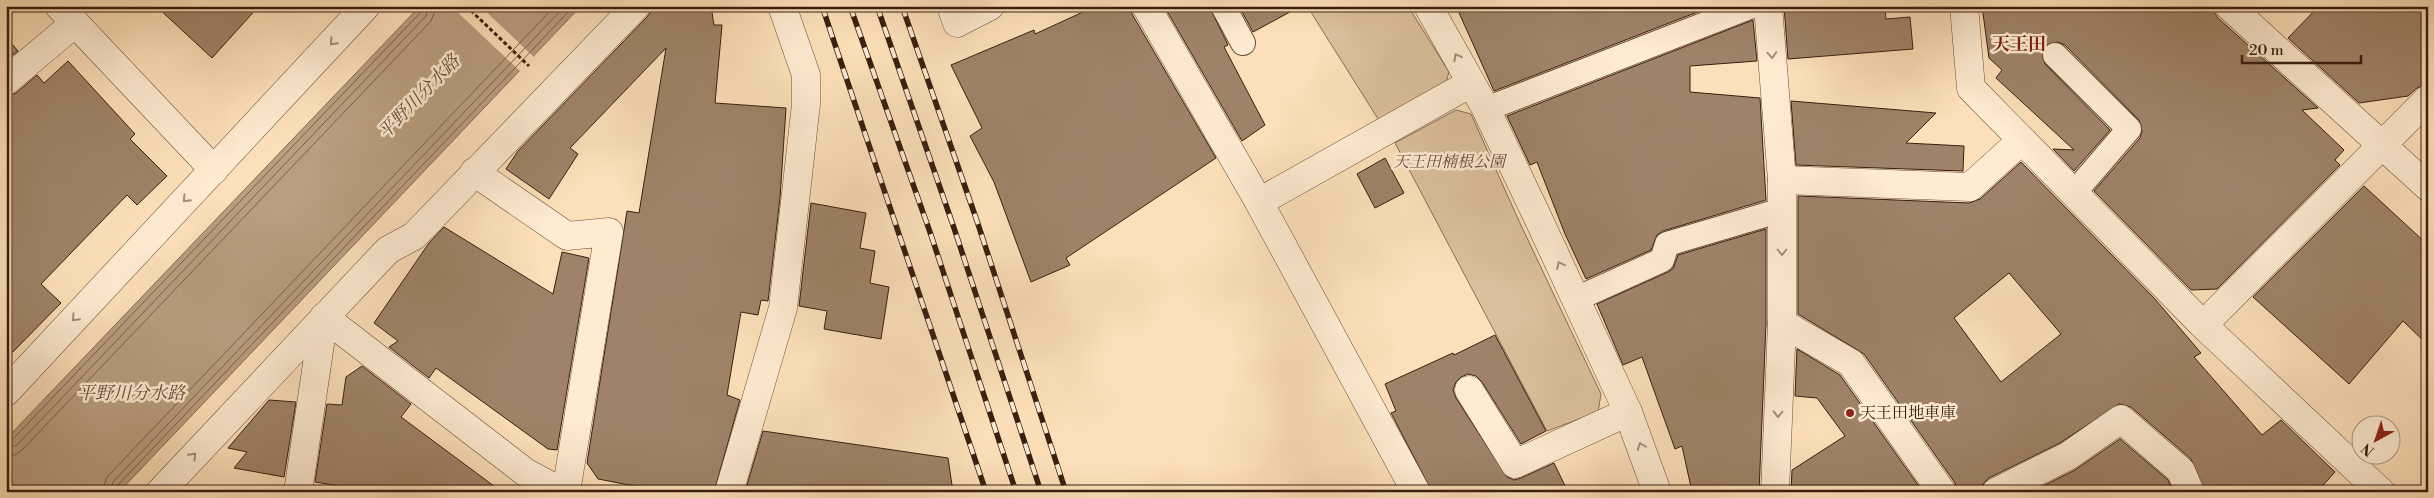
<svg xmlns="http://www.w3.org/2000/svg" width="2434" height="498" font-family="'Libre Bodoni','Noto Serif JP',serif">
<rect width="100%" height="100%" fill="#fde0b9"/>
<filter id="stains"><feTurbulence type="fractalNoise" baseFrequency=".004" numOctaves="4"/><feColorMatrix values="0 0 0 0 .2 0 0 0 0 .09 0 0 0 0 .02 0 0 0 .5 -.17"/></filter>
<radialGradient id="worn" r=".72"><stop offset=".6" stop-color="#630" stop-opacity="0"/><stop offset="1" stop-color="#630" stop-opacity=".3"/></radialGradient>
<g fill="#dcbf9c" stroke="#8a6e56">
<path d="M1307,6H1408L1449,72L1445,86L1380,122Z"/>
<path d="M1456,110L1471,114L1519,221L1601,394L1598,412L1547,431L1395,143Z"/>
</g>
<path fill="#ba9e80" stroke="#866b53" d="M420,6H581L119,492H6V439Z"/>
<path fill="#fde0b9" d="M451,6H480L535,58L521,72Z"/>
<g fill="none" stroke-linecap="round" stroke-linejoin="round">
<g stroke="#7a5e48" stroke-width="1">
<path d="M6,442L12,440L421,12L423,6"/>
<path d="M6,448L17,445L426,16L429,6"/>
<path d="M6,456L15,455L22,450L431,21L437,6"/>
<path d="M102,492L107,477L555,6"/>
<path d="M109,492L113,482L565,6"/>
<path d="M116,492L117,486L574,6"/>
</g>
</g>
<g fill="#9f8368" stroke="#391e10" fill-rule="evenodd">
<path d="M156,6H259L212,58Z"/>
<path d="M655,6H711L714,25H722L715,103L786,108L780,198L768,301L761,300L758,315L741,312L727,395L740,400L714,492H665L598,479L587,463L627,211L639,213L666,48L570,148L578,154L549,199L506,169L518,151L647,17Z"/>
<path d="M1096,6H1130L1132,14L1216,158L1066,258L1070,265L1031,282L994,182L970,136L982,128L951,65L1034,30L1035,34Z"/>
<path d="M1164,6H1209L1228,45L1224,47L1265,125L1242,141Z"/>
<path d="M1239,6H1301L1253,32Z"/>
<path d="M1456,6H1713L1494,91Z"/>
<path d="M1784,6H1885L1886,19L1910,17L1913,49L1788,59Z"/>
<path d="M1982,6H2210L2218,18L2318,108L2302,110L2344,150L2335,160L2340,165L2217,289L2191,290L2094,191L2140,138L2142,131L2139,120L2065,45L2058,42L2046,45L2042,52L2045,64L2110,130L2074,171L2053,149L2074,150L1996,78L2002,70L1989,58Z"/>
<path d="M2319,6H2428V84L2417,88L2408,96L2359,103L2288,38Z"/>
<path d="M1753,20L1757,61L1690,66V92L1760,98L1766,200L1663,231L1657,235L1651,250L1586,279L1565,234L1537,162L1530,165L1507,116Z"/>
<path d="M6,37L18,51L6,60Z"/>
<path d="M68,61L135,134L130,139L167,176L137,205L127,195L41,284L61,303L6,359V96L16,93L37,75L44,83Z"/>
<path d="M1791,101L1936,113L1906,143L1964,146L1963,171L1796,165Z"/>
<path d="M1385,158L1404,193L1375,208L1357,174Z"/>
<path d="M2021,162L2155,299L2201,353L2194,357L2262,435L2281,420L2335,472L2317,492H2205L2191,459L2131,407L2119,404L2060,443L1989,478L1983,484L1980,492H1957L1955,483L1864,354L1798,314V196L1969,203L1980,199ZM2009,273L2061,334L2001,382L1954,318Z"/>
<path d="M2364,186L2428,245V345L2403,321L2349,384L2253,297Z"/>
<path d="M811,203L866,213L860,248L875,251L870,283L889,287L881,339L824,329L827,311L799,306Z"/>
<path d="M444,227L553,294L562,252L589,258L557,450L548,449L436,368L429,378L389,347L398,341L374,323L429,243Z"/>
<path d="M1766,229V323L1759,492H1692L1682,446L1675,449L1642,357L1623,365L1597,304L1668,272L1673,269L1678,255Z"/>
<path d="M1495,335L1546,431L1521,444L1482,382L1476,376L1468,374L1461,377L1456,382L1453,390L1456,398L1507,477L1514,480L1521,478L1554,463L1568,492H1432L1391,413L1396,411L1385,384L1453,353L1454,355Z"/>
<path d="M1797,349L1840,375L1923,492H1791L1792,470L1845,436L1817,398L1795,396Z"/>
<path d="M362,366L411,404L401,417L502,492H337L338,486L315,482L327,404L342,405L346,377Z"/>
<path d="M269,400L296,402L284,477L234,468L247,452L228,448Z"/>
<path d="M763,431L948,458L953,492H868L833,486L832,492H745Z"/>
<path d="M2120,439L2168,480L2173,492H2031L2075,470Z"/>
</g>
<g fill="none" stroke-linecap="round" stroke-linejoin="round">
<g stroke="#6a4e3a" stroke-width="26">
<g id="service">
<path d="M1223,6L1243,43"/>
<path d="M2055,55L2129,129L2074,193"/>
<path d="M1486,109L1752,6"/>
<path d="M1576,299L1662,260L1667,244L1782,210"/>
</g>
</g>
<g stroke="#6a4e3a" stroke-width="29">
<g id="minor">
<path d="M59,6L214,170"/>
<path d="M951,6L957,23L990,6"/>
<path d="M1146,6L1259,202L1471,83"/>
<path d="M1428,6L1486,109L1538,218L1628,412L1657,492"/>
<path d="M1768,6L1782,180V323L1775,492"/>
<path d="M1964,6L1971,88L2203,325L2381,492"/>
<path d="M2229,6L2428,187"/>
<path d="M6,81L75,23"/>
<path d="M474,172L567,236L609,232L566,492"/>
<path d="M1782,180L1970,187L2022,140"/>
<path d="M1259,202L1416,492"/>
<path d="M324,317L525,472L562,492"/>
<path d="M1782,323L1851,363L1942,492"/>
<path d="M2203,325L2428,99"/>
<path d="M1469,390L1515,464L1628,412"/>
<path d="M6,392L366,6"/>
<path d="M160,492L388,250L414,236L636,6"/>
<path d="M729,492L783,308L806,104V75L782,6"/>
<path d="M1996,492L2068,456L2121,419L2181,471L2190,492"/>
</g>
</g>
<g stroke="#6a4e3a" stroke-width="29">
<path id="tertiary" d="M298,492L324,317"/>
</g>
<path stroke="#391e10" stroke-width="3" stroke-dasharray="4 2.5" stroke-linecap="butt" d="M466,6L529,66"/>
<use href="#service" stroke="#feebd2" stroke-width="24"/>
<use href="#minor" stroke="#feebd2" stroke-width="28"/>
<use href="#tertiary" stroke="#feebd2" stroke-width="28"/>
<g stroke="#391e10" stroke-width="5.5">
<g id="rail">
<path d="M822,6L986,492"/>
<path d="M850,6L931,235L1016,492"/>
<path d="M877,6L954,228L1041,492"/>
<path d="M902,6L977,221L1066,492"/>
</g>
</g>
<use href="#rail" stroke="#feebd2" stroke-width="4" stroke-dasharray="11" stroke-linecap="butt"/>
</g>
<defs><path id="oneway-chevron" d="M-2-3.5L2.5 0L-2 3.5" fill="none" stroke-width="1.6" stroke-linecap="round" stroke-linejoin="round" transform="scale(1.25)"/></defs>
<g stroke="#a58f7b">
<use href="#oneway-chevron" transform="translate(333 42) rotate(133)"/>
<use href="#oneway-chevron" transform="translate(1772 55) rotate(86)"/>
<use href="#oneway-chevron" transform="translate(1457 57) rotate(-119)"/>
<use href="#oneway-chevron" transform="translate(186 199) rotate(133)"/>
<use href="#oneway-chevron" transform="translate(1782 252) rotate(90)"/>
<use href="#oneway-chevron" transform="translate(1560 265) rotate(-115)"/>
<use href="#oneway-chevron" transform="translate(75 318) rotate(133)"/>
<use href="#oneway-chevron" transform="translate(1778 414) rotate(92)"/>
<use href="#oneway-chevron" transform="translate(1641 446) rotate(-111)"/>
<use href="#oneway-chevron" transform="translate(193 456) rotate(-47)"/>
</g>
<circle fill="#8f2418" stroke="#feebd2" stroke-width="2" cx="1850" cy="413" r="5"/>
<g text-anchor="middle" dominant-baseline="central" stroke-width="5" stroke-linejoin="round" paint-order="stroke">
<g font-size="16" font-style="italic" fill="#6a4e3a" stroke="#feebd2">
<text x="1449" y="162">天王田楠根公園</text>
</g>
<g font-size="16" fill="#391e10" stroke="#feebd2" text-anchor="start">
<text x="1860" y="413">天王田地車庫</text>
</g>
<g font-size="18" font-weight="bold" fill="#7a1f14" stroke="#feebd2">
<text x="2019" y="44">天王田</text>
</g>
<g font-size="18" font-style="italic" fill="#664b37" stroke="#feebd2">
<text transform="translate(419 97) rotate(-46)">平野川分水路</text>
<text x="131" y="393">平野川分水路</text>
</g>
</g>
<rect width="2434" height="498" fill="none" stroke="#fde0b9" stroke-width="25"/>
<rect x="8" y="8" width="2419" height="483" fill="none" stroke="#391e10" stroke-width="2.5"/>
<rect x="12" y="12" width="2409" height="473" fill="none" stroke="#391e10"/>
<g transform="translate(2376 440) rotate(220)"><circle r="24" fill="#feebd2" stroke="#af9984"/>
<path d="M0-4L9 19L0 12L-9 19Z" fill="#8f2418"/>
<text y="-8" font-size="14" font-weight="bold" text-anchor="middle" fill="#391e10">N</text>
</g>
<path d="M2242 55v8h119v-8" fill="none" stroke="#391e10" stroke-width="2.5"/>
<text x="2249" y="55" font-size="15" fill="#391e10" stroke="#feebd2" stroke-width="4" paint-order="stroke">20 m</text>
<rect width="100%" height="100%" filter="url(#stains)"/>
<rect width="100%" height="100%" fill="url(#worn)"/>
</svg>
